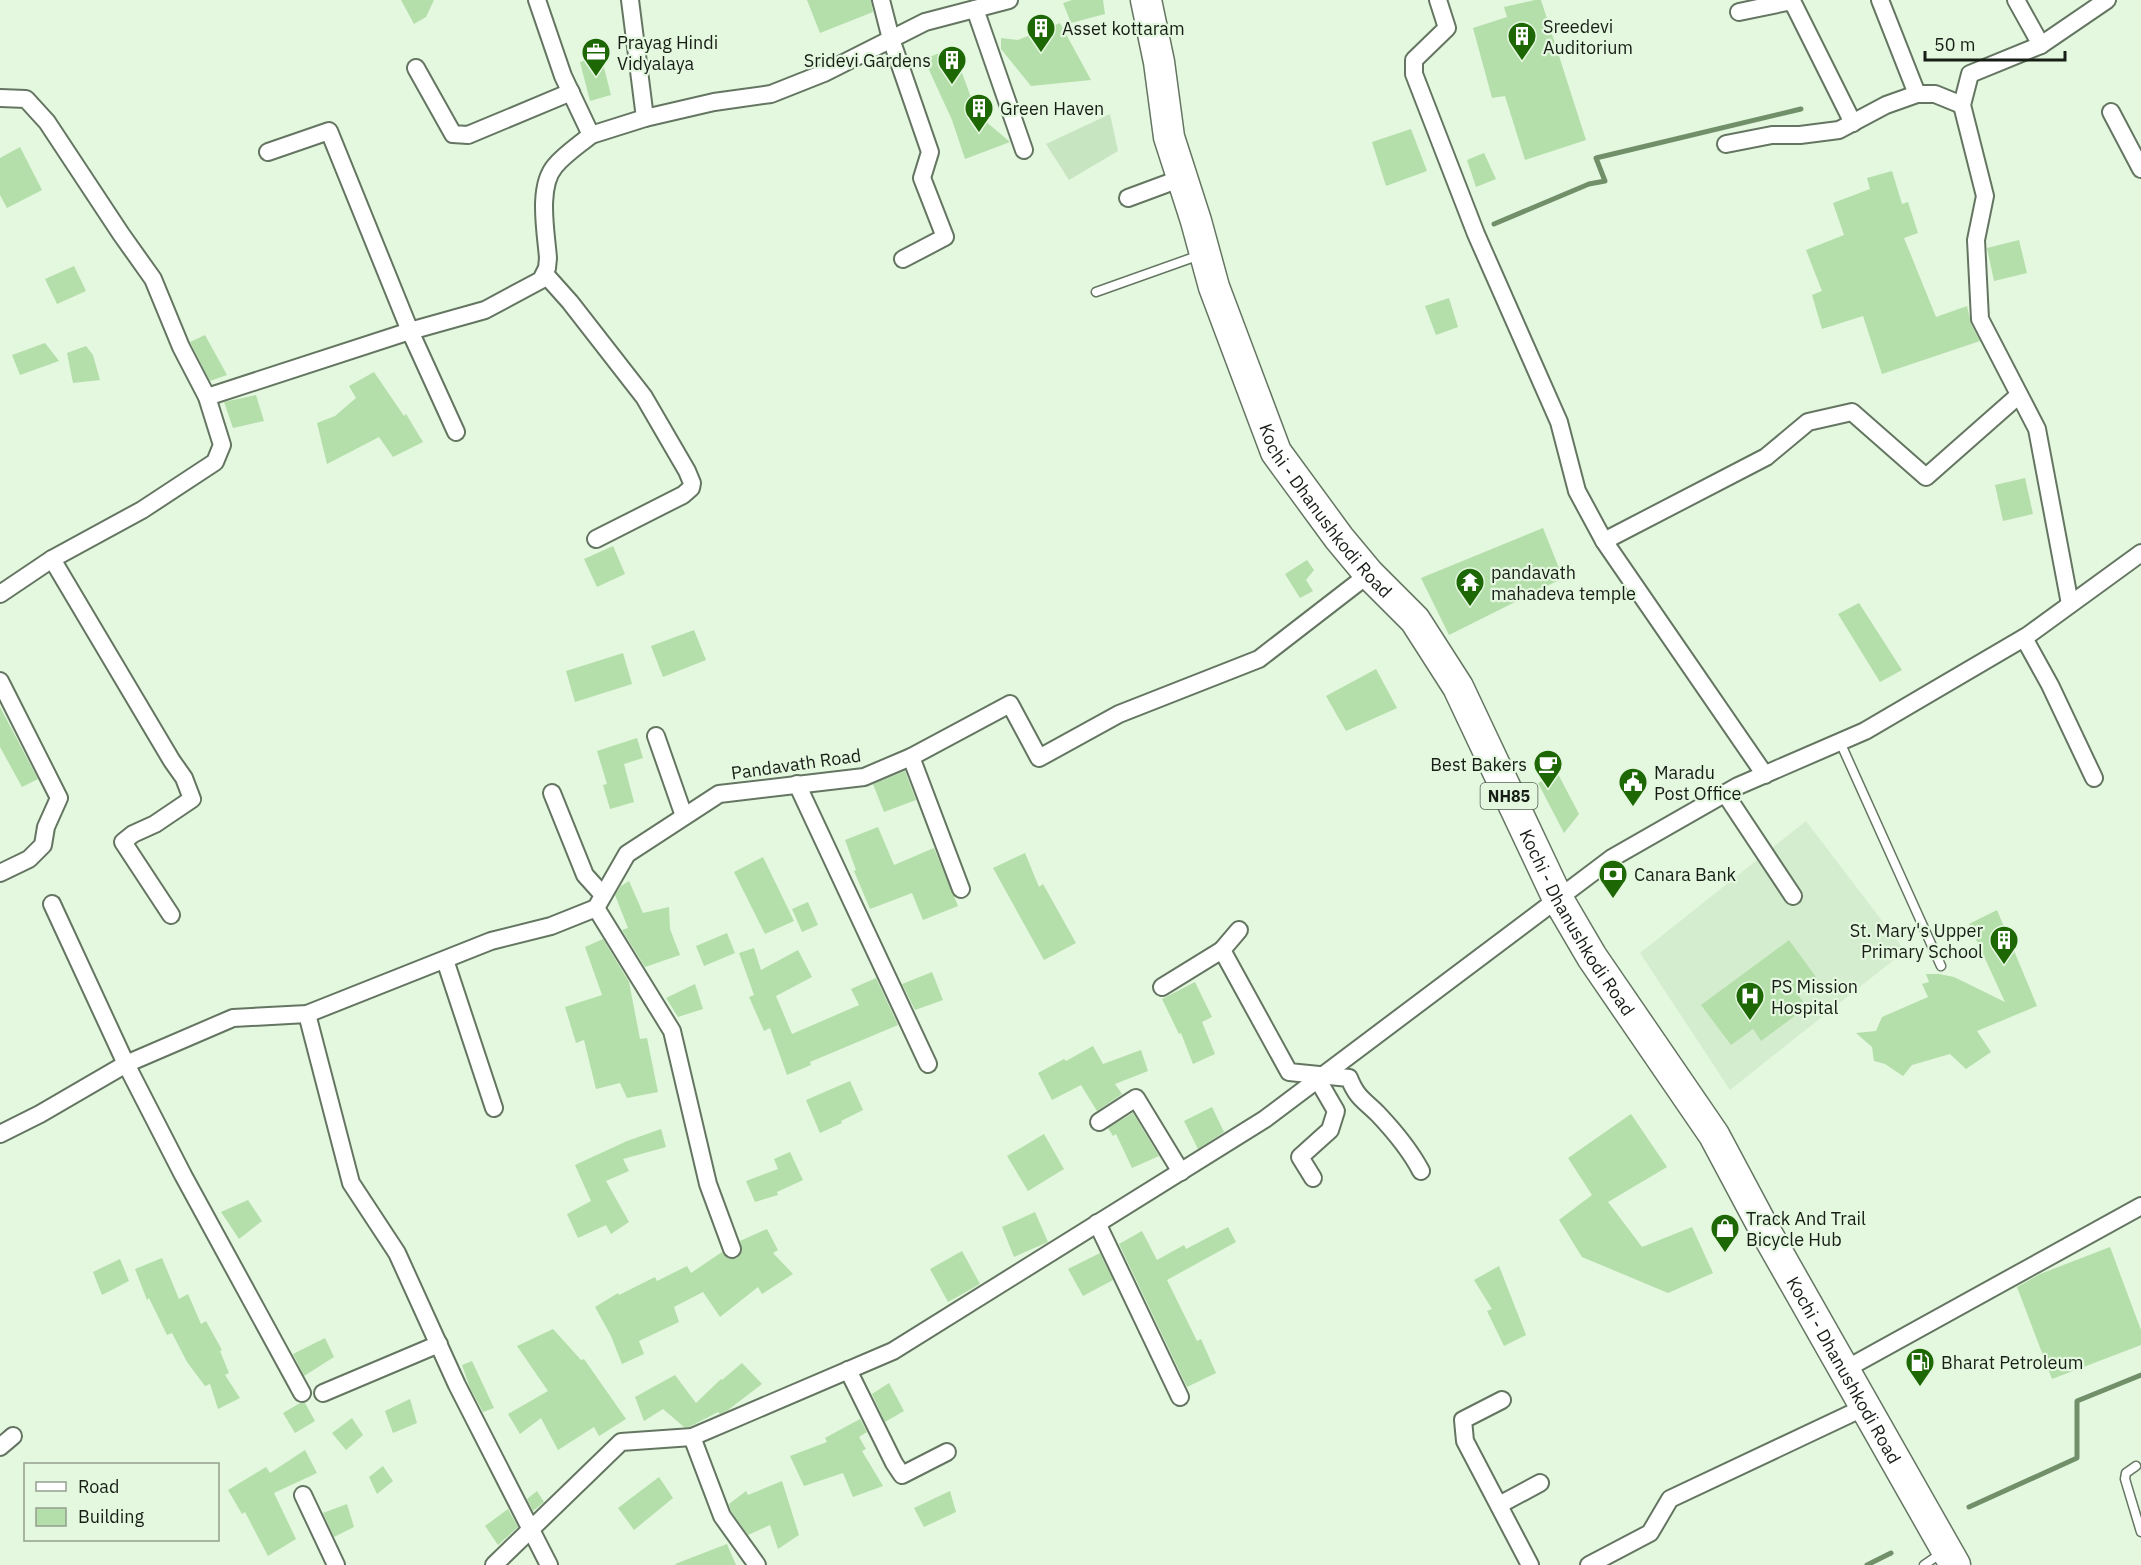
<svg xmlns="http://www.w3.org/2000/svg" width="2141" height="1565" font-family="'IBM Plex Sans',sans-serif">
<rect width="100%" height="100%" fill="#e4f7df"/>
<path fill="#d5edcf" d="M1806,821L1905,951L1730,1090L1640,953Z"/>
<path fill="#c8e5c2" d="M1110,114L1118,151L1069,180L1046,144Z"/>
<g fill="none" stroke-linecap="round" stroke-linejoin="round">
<g stroke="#71906a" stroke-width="5">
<path d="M1494,224L1589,184L1605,181L1596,158L1801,109"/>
<path d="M1969,1507L2077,1458V1401L2141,1375"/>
<path d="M1867,1565L1891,1553"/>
</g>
</g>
<g fill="#b4dfaa">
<path d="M401,0H434L426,17L414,24Z"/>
<path d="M807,0H871L873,12L820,33Z"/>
<path d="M1072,0H1103L1105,14L1071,23L1063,3Z"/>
<path d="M1535,0H1541L1586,140L1525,160L1505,96L1492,98L1473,28L1507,17L1504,7Z"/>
<path d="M1060,23L1091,80L1031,86L1001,49V38L1018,40Z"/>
<path d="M953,48L977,114L1010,142L965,159L952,120L924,59Z"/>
<path d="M601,56L611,95L590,101L580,62Z"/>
<path d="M1411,129L1427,171L1386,186L1372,142Z"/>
<path d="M20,147L42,190L7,208L0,195V158Z"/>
<path d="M1484,153L1496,179L1476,187L1467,160Z"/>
<path d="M1892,171L1902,204L1908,202L1918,233L1904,238L1936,317L1967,306L1971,324L1980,341L1882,374L1863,316L1822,329L1812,295L1822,291L1806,250L1844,235L1833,203L1870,189L1867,178Z"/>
<path d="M2019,240L2027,273L1994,281L1987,248Z"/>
<path d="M74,266L86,291L57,304L45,279Z"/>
<path d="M1449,298L1458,327L1436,335L1425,306Z"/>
<path d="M205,335L227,375L210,381L190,342Z"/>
<path d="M45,343L59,361L20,375L12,355Z"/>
<path d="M86,346L93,355L100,380L73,383L67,353Z"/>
<path d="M374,372L404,416L406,414L423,442L393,457L379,437L327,464L317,423L335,416L356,398L349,386Z"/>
<path d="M256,395L264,421L233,428L224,402Z"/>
<path d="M2025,478L2033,514L2003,521L1995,485Z"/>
<path d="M1543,528L1563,578L1449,635L1421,578Z"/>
<path d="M613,546L625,574L597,587L584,559Z"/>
<path d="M1307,560L1314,570L1306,580L1313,591L1300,598L1285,574Z"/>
<path d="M1859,603L1902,670L1880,682L1838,614Z"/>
<path d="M694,630L706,660L663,677L651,646Z"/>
<path d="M623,653L632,684L575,702L566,671Z"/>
<path d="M1376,669L1397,708L1346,731L1326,696Z"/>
<path d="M0,707L38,779L22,787L0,747Z"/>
<path d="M637,738L643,758L624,764L634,802L610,809L603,785L607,784L597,751Z"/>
<path d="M905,771L916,800L884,812L873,784Z"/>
<path d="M1558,774L1579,814L1564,833L1538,783Z"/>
<path d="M878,827L894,865L934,848L958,906L923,920L912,893L870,909L854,871L856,870L845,840Z"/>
<path d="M1025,853L1039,887L1043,884L1076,943L1044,960L993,868Z"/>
<path d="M763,857L794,921L765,934L734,872Z"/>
<path d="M629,881L643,913L669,907L670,929L680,955L645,967L622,930L628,928L615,895L621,886Z"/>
<path d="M808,902L818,925L802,932L792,909Z"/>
<path d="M1997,910L2037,1006L1977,1031L1991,1052L1966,1069L1950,1054L1912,1065L1903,1076L1885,1064L1874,1061L1872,1047L1856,1033L1876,1031L1882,1017L1928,997L1922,984L1929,982L1926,974H1939L1954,977L2005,1002L1969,924Z"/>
<path d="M727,933L735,953L704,966L696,946Z"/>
<path d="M603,939L629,982L640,1039L647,1038L658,1092L627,1098L620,1083L596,1089L584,1040L576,1043L565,1007L602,995L585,947Z"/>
<path d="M1789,940L1816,977L1796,992L1807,1007L1761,1041L1753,1029L1731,1045L1701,1005Z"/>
<path d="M754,948L761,970L798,950L812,977L776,996L792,1034L859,1005L851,989L876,978L898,1025L810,1062L811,1065L787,1075L770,1028L764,1031L749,997L754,995L739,953Z"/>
<path d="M932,972L943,1000L915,1010L902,984Z"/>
<path d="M1195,982L1212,1017L1202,1022L1215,1054L1193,1064L1181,1033L1179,1034L1162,999Z"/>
<path d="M695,984L703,1009L678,1017L666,998Z"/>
<path d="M1093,1046L1103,1064L1141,1050L1148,1071L1115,1084L1122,1094L1097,1111L1081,1085L1052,1100L1038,1073L1064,1059L1066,1061Z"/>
<path d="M850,1081L863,1110L841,1121L842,1123L820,1133L806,1100Z"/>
<path d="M1212,1107L1224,1132L1198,1149L1184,1121Z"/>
<path d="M1133,1113L1159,1156L1132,1168L1116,1134L1113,1136L1108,1128Z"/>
<path d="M1631,1114L1667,1167L1608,1202L1642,1247L1692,1227L1713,1273L1668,1293L1582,1257L1559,1220L1592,1195L1568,1158Z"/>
<path d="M661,1129L666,1147L623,1159L629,1171L606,1181L629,1222L611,1234L606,1225L578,1238L567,1214L591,1201L575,1165L627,1141Z"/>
<path d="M1044,1134L1064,1169L1028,1191L1007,1156Z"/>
<path d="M790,1152L803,1180L777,1192L778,1195L755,1202L746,1181L778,1169L774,1159Z"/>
<path d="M248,1200L262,1221L239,1239L221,1212Z"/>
<path d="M1035,1212L1048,1242L1014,1257L1002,1227Z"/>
<path d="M1228,1227L1236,1242L1167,1280L1197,1341L1201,1339L1216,1373L1187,1387L1119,1244L1142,1231L1157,1260L1184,1245L1186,1249Z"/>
<path d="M767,1229L778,1250L773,1253L793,1274L762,1294L758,1287L720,1317L703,1292L674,1307L679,1322L639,1341L644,1354L622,1364L611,1336L595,1307L618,1293L619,1295L655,1277L657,1281L687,1266L691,1273L722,1252L730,1259H736L742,1251L740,1241Z"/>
<path d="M2110,1247L2141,1330V1345L2052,1379L2017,1287L2040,1274Z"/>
<path d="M962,1251L980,1284L948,1302L930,1269Z"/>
<path d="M1100,1253L1113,1280L1083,1296L1068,1269Z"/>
<path d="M162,1258L179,1299L188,1294L201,1324L206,1321L222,1350L220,1351L229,1373L225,1375L240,1398L218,1409L210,1384L205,1386L187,1362L172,1333L167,1335L149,1298L147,1300L135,1269Z"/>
<path d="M120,1259L129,1281L102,1295L93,1272Z"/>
<path d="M1499,1266L1526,1335L1504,1346L1487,1311L1492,1309L1474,1280Z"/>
<path d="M553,1329L581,1360L584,1359L626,1419L599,1436L594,1427L558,1450L541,1418L520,1434L508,1414L548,1391L517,1346Z"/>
<path d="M325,1338L334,1357L304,1376L293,1354Z"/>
<path d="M472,1361L494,1408L483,1412L470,1388L462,1365Z"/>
<path d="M742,1363L762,1384L728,1410L720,1414L718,1412L689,1427H684L663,1409L644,1421L635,1397L675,1375L696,1403L721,1379L722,1380Z"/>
<path d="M889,1383L904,1411L885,1422L872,1394Z"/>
<path d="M410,1399L417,1423L393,1433L385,1411Z"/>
<path d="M300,1403H305L315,1421L295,1433L283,1413Z"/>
<path d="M352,1418L363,1435L346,1450L332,1433Z"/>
<path d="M860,1419L867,1432L859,1437L866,1449L862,1451L883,1486L853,1497L843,1473L804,1486L790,1456L827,1442L825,1438Z"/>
<path d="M305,1450L317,1473L274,1493L296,1539L268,1556L245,1512L242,1514L228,1490L266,1467L270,1473Z"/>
<path d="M383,1466L393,1481L377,1494L369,1477Z"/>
<path d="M659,1477L673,1498L634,1530L618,1508Z"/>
<path d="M782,1481L799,1535L778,1549L770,1525L748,1535L731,1511L729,1504L746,1491L748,1495Z"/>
<path d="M537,1491L544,1502L533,1511L527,1499Z"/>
<path d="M950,1491L956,1512L924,1527L914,1508Z"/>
<path d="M347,1504L354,1527L334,1537L323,1513Z"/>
<path d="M508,1509L518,1527L498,1545L485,1526Z"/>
<path d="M727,1544L736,1565H676L675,1564Z"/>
</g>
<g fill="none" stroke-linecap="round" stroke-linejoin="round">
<g stroke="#647661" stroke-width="11">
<g id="lane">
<path d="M1096,292L1200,255"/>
<path d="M1840,742L1941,966"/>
<path d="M2136,1466L2126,1473L2125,1479L2141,1532"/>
<path d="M1924,1565L1943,1552"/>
</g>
</g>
<g stroke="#647661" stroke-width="20">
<g id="street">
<path d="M537,0L563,76L591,135L645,118L714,102L771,94L824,73L925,22L1009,0"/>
<path d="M630,0L645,118"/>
<path d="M881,0L891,39L930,152L922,178L945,237L903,259"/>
<path d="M1438,0L1447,28L1414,60V74L1476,234L1559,422L1577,491L1604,541L1765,775"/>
<path d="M1880,0L1917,94"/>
<path d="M2016,0L2041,45"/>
<path d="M975,9L1024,150"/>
<path d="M1739,12L1792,1L1853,123"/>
<path d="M416,68L453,134L468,135L571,92"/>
<path d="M0,98L26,99L47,122L121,234L153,279L181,347L207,397L222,445L215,462L142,510L52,559L0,594"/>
<path d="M2111,112L2141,169"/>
<path d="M1726,144L1772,135H1800L1839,130L1886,105L1917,94H1935L1962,105"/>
<path d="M268,152L329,131L410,331L456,432"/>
<path d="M1128,198L1182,178"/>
<path d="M545,274L570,302L644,397L687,471L692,483L691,488L683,495L596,539"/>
<path d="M207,397L410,331L485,310L541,280L547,268L548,258C546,232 537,187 555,166C565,154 579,145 591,135"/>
<path d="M1604,541L1766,457L1808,422L1852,412L1926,477L2019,395"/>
<path d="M52,559L172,761L184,778L192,799L155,824L133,834L123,842L171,915"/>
<path d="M2070,604L2037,429L1980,319L1976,240L1985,196L1962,105L1970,74L2041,45L2107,0"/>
<path d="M2024,638L2050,685L2094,778"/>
<path d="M0,681L59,798L46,827L43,845L29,859L0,873"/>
<path d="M656,736L684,816"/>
<path d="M911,757L961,889"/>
<path d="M797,784L928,1064"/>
<path d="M552,793L585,875L603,895"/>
<path d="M1726,795L1793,896"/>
<path d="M52,904L126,1064L183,1175L302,1393"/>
<path d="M596,908L672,1031L708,1184L732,1249"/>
<path d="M1222,950L1239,930"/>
<path d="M445,960L494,1108"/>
<path d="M1162,987L1222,950L1289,1072L1349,1078C1357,1098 1364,1100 1378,1114C1395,1132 1410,1150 1421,1171"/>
<path d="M307,1014L351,1183L397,1253L457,1385L549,1565"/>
<path d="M1099,1122L1136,1098L1181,1172"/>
<path d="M0,1134L40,1114L126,1064L233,1018L307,1014L491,941L551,926L596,908L627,854L719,794L864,777L911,757L1010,704L1039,758L1119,714L1259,659L1369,574"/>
<path d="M1313,1178L1300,1157L1330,1130L1336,1111L1318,1080"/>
<path d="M1097,1223L1180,1397"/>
<path d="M848,1370L894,1463L902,1475L947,1452"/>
<path d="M1844,1370L2141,1206"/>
<path d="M323,1393L439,1344"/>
<path d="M1502,1400L1463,1420L1465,1441L1530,1565"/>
<path d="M692,1437L722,1516L757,1565"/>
<path d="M0,1447L13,1436"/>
<path d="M303,1495L336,1565"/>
<path d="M1499,1505L1540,1483"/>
<path d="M494,1565L621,1442L692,1437L893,1351L1265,1119L1612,858L1738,786L1865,731L2027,636L2141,553"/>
<path d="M1589,1565L1650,1533L1670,1499L1865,1407"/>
</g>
</g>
<g stroke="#647661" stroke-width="33">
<g id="highway">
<path id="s1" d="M1146,0L1159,62L1169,137L1196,221L1214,287L1276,452L1339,538L1369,574L1415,620L1458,687L1558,899L1592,957L1714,1135L1762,1225L1955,1565"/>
</g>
</g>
<use href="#lane" stroke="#fff" stroke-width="8"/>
<use href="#street" stroke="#fff" stroke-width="16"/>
<use href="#highway" stroke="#fff" stroke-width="30"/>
</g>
<defs>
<g id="building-pin" transform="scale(1.5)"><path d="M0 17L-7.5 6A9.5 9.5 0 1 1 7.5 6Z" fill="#1d6804" stroke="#e4f7df"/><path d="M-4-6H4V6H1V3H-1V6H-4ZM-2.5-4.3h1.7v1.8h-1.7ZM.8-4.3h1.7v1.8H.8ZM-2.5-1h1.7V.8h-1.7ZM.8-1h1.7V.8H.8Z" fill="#fff"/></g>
<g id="office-pin" transform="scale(1.5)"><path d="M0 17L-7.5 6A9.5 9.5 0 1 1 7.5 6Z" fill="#1d6804" stroke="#e4f7df"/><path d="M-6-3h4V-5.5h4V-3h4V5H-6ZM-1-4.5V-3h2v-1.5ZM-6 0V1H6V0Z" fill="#fff"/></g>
<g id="temple-pin" transform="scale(1.5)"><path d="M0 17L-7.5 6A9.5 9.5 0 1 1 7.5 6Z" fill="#1d6804" stroke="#e4f7df"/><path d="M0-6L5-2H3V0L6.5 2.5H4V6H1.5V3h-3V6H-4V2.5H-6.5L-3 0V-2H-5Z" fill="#fff"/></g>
<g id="cafe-pin" transform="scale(1.5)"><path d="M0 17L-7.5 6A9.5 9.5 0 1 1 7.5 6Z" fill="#1d6804" stroke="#e4f7df"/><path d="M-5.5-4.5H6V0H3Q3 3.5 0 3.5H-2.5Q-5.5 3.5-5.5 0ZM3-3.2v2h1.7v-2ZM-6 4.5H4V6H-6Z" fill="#fff"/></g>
<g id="civic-pin" transform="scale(1.5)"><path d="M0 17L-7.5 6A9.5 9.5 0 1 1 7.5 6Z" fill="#1d6804" stroke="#e4f7df"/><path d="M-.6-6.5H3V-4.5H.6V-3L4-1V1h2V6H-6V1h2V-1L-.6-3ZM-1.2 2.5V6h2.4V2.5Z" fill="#fff"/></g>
<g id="bank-pin" transform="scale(1.5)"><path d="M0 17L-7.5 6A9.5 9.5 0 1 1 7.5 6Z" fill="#1d6804" stroke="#e4f7df"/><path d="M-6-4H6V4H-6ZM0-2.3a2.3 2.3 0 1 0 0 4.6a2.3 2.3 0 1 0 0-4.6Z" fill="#fff"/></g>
<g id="hospital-pin" transform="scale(1.5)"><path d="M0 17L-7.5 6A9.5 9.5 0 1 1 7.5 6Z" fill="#1d6804" stroke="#e4f7df"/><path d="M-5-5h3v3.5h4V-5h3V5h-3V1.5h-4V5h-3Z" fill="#fff"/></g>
<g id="shop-pin" transform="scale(1.5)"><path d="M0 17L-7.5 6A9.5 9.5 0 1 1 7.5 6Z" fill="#1d6804" stroke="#e4f7df"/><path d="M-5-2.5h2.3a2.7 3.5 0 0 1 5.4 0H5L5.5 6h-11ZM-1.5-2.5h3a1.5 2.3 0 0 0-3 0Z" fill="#fff"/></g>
<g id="fuel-pin" transform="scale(1.5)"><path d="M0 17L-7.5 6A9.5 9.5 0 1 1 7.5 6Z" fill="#1d6804" stroke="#e4f7df"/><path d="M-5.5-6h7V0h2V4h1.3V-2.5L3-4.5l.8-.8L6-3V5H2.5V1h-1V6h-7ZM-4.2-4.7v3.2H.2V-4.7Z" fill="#fff"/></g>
</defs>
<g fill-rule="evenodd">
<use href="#building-pin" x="1041" y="28"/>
<use href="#building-pin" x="1522" y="36"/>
<use href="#office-pin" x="596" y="52"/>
<use href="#building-pin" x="952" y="60"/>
<use href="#building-pin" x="979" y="108"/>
<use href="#temple-pin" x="1470" y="582"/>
<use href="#cafe-pin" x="1548" y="764"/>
<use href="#civic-pin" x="1633" y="782"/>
<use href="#bank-pin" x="1613" y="874"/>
<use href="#building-pin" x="2004" y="940"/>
<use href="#hospital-pin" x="1750" y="996"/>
<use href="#shop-pin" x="1725" y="1228"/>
<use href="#fuel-pin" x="1920" y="1362"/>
</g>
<g text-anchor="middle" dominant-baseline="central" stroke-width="4.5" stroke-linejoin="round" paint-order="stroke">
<rect fill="#e4f7df" stroke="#545f52" stroke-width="1.5" x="1480.5" y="783" width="57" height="26" rx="4.5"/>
<g font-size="16" font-weight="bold" fill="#171e16">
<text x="1509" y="796">NH85</text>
</g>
<g font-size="18" fill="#171e16" stroke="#e4f7df" text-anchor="start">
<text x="1543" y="26">Sreedevi<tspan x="1543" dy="21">Auditorium</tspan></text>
<text x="1062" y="28">Asset kottaram</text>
<text x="617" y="42">Prayag Hindi<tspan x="617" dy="21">Vidyalaya</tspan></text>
<text x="931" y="60" text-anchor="end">Sridevi Gardens</text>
<text x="1000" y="108">Green Haven</text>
<text x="1491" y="572">pandavath<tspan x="1491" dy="21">mahadeva temple</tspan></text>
<text x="1527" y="764" text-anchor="end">Best Bakers</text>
<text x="1654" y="772">Maradu<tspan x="1654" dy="21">Post Office</tspan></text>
<text x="1634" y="874">Canara Bank</text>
<text x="1983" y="930" text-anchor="end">St. Mary's Upper<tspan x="1983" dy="21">Primary School</tspan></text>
<text x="1771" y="986">PS Mission<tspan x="1771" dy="21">Hospital</tspan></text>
<text x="1746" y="1218">Track And Trail<tspan x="1746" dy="21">Bicycle Hub</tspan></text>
<text x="1941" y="1362">Bharat Petroleum</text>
</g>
<g font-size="18" fill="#171e16" stroke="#e4f7df">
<text stroke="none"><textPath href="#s1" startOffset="548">Kochi - Dhanushkodi Road</textPath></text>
<text transform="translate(796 764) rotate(-8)">Pandavath Road</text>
<text stroke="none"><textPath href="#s1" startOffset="1034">Kochi - Dhanushkodi Road</textPath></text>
<text stroke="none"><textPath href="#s1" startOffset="1556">Kochi - Dhanushkodi Road</textPath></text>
</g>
</g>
<rect x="24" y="1463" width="195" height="78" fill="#e4f7df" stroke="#92a08f" stroke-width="1.5"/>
<rect x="36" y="1482" width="30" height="9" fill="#ffffff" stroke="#92a08f" stroke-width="1.5"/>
<text x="78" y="1493" font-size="18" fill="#171e16">Road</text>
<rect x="36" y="1508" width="30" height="18" fill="#b4dfaa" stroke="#92a08f" stroke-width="1.5"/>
<text x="78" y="1523" font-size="18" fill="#171e16">Building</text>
<path d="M1925 51v9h140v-9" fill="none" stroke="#171e16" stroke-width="3"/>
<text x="1934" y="51" font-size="18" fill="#171e16" stroke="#e4f7df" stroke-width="4.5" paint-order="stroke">50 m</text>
</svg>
